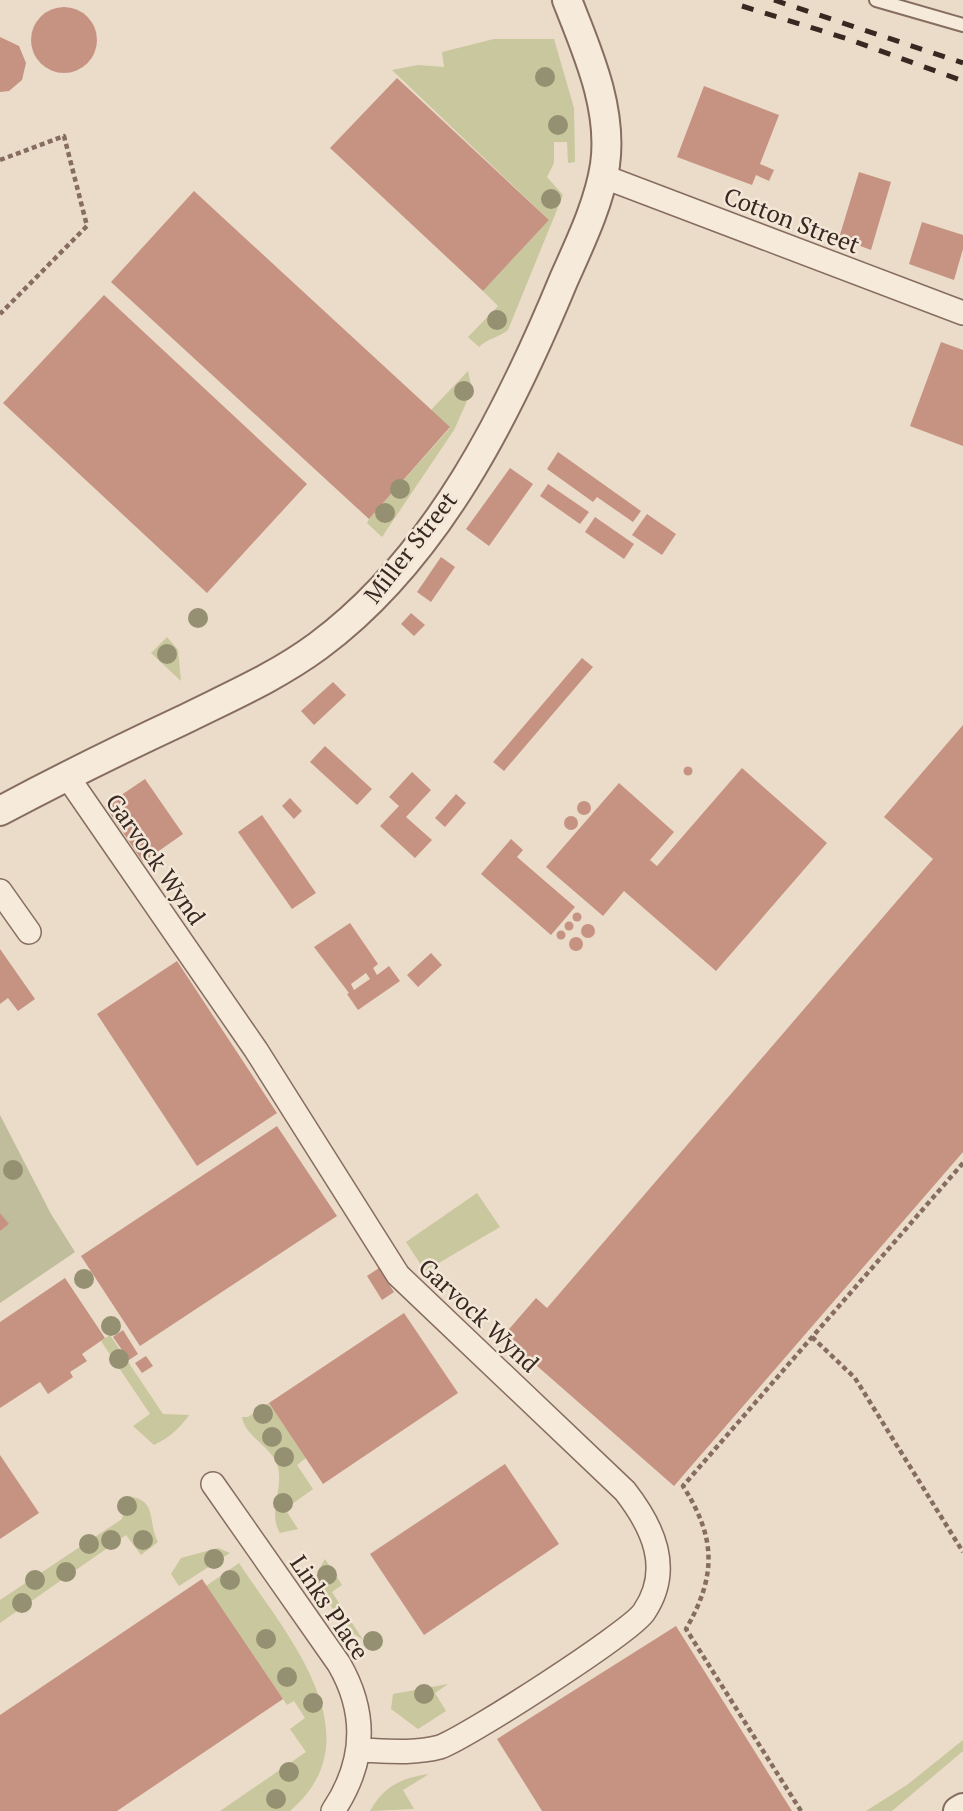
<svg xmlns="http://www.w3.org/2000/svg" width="963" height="1811" font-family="'PT Serif',serif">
<rect width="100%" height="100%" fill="#ebdbc9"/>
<g fill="#c9c79d">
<path d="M494,39H554L574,108L575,162L568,163L567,142H554V163L547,177L563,195L508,330C498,338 488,338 479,347L468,337L498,306L483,291L549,220L392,70L418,65L444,67L442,52Z"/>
<path d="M468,371L472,390L454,430L382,537L367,523L369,519L450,428L431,410Z"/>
<path d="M167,637L178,650L181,681L151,653Z"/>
<path d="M477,1193L500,1227L425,1271L406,1242Z"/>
<path d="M110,1335L163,1414L189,1415C179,1429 170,1437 154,1445L133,1426L150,1414L101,1341Z"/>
<path d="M269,1403L306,1458L297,1465L313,1489L285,1509L298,1529L280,1533C267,1512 285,1487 277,1464C270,1446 244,1435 242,1417H248Z"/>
<path d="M126,1496C159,1499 147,1522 158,1542L141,1555L126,1535L0,1623V1600L122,1519Z"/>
<path d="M218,1548L230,1553L179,1586L171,1574L181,1558Z"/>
<path d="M325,1559L342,1585L332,1592L363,1640L347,1629L317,1586L318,1571Z"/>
<path d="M239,1563C285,1633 378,1736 290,1811H220L306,1752L290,1729L305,1718L294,1701L287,1705L206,1586Z"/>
<path d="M448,1684L435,1693L446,1711L418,1729L391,1709L393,1694Z"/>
<path d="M963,1740V1751L892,1811H866L907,1785Z"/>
<path d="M429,1774L403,1790L414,1809L370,1811C384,1786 401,1778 429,1774Z"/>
</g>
<path fill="#bfbd9b" d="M0,1115L51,1214L75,1252L0,1303V1231L8,1224L0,1213Z"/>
<g fill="#c69382" fill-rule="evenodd">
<circle cx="64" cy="40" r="33"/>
<path d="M0,37L19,46L26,63L22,80L9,91L0,92Z"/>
<path d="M397,78L549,220L483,291L330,148Z"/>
<path d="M704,86L779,115L760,164L774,170L769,181L756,175L752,185L677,157Z"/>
<path d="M859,172L891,182L871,250L839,238Z"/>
<path d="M194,191L450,427L369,519L111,282Z"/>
<path d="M922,222L963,235V249L954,280L909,264Z"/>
<path d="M104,295L307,484L207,593L3,403Z"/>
<path d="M941,342L963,350V446L910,426Z"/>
<path d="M558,452L641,511L633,522L597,497L593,502L547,469Z"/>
<path d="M510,468L533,484L489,546L466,529Z"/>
<path d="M548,484L589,512L580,524L540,496Z"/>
<path d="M647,514L676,534L662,555L632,535Z"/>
<path d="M595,517L634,544L624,559L585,532Z"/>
<path d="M441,557L455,567L431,602L417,592Z"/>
<path d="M411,613L425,625L414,636L401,624Z"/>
<path d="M582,658L593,667L504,771L493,762Z"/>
<path d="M333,682L346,695L314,725L301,711Z"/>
<path d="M963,725V1152L674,1486L503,1336L536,1298L547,1308L933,859L884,817Z"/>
<path d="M325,746L372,789L357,805L310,762Z"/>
<circle cx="688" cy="771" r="4.5"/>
<path d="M742,768L827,843L716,971L624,891L603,916L546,867L619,783L674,832L650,860L657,866Z"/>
<path d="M412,772L431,790L406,817L432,840L415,858L380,826L399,806L389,797Z"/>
<path d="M145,779L183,834L143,862L105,806Z"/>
<path d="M456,794L466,803L445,827L435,818Z"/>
<path d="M290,798L302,811L294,819L282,806Z"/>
<circle cx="584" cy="808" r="7"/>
<path d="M262,815L316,893L292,909L238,832Z"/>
<circle cx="571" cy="823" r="7"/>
<path d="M511,839L523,850L517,857L575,907L551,935L481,874Z"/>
<circle cx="577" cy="917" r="4.5"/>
<circle cx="569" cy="926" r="4.5"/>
<path d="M350,923L378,964L373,968L377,975L389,966L400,981L358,1010L347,994L349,993L314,947ZM366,973L370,979L354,990L351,984Z"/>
<circle cx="588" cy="931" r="7"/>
<circle cx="561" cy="935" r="4.5"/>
<circle cx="576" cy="944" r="7"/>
<path d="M0,949L35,999L18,1011L8,998L0,1004Z"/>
<path d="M431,953L442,965L418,987L407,975Z"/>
<path d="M177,961L277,1113L197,1166L97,1014Z"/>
<path d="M277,1126L337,1216L140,1346L81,1256Z"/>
<path d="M0,1213L9,1224L0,1231Z"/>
<path d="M379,1268L394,1292L382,1300L367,1276Z"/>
<path d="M65,1278L105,1338L82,1354L87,1361L70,1372L73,1377L48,1394L40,1382L0,1408V1322Z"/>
<path d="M404,1313L458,1393L323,1484L269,1403Z"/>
<path d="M123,1330L138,1354L129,1360L113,1337Z"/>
<path d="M146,1356L153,1366L142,1373L135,1363Z"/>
<path d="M0,1455L39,1513L0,1539Z"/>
<path d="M505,1464L559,1544L424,1635L370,1554Z"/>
<path d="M202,1579L283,1699L117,1811H0V1715Z"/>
<path d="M676,1626L792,1811H542L497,1739Z"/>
</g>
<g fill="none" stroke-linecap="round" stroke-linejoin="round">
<g stroke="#866d5f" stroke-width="16">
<path id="service" d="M876,0L963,25"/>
</g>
<g stroke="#866d5f" stroke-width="26">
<g id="minor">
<path d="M602,176L963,313"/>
<path d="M67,776L256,1050L398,1275L625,1491C653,1527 673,1569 644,1612C631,1632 466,1738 440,1747C414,1754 386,1751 360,1750"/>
<path d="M0,891L29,932"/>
<path d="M213,1484L339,1664C368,1714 365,1763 333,1811"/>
</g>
</g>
<g stroke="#866d5f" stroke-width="32">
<g id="tertiary">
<path d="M0,811C60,779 121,749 183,720C229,697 276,677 318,646C437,558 509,412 564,279C580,243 599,204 605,165C613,108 587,51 567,0"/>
<path d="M958,1811L963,1808"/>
</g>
</g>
<g stroke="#866d5f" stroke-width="4.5" stroke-dasharray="5 3.5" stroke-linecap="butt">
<path d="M0,160L64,136L87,226L0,314"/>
<path d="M812,1337L855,1378L963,1552"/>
<path d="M801,1811L686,1629C717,1575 716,1538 683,1486L963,1163"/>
</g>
<use href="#service" stroke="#f6eadb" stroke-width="12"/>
<use href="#minor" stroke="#f6eadb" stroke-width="23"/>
<use href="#tertiary" stroke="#f6eadb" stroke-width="28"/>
<g stroke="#382821" stroke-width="5" stroke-dasharray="12 12" stroke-linecap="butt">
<path d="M774,0L963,63"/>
<path d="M742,6L848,39L963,81"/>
</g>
</g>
<g fill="#959071">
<circle cx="545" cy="77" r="10"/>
<circle cx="558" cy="125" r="10"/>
<circle cx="551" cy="199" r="10"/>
<circle cx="497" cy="320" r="10"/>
<circle cx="464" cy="391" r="10"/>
<circle cx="400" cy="489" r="10"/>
<circle cx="385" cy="513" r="10"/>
<circle cx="198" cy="618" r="10"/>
<circle cx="167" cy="654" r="10"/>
<circle cx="13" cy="1170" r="10"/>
<circle cx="84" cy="1279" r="10"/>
<circle cx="111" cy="1326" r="10"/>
<circle cx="119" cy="1359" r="10"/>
<circle cx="263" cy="1414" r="10"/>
<circle cx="272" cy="1437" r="10"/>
<circle cx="284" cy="1457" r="10"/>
<circle cx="283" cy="1503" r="10"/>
<circle cx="127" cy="1506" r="10"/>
<circle cx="111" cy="1540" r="10"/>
<circle cx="143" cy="1540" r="10"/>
<circle cx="89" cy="1544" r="10"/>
<circle cx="214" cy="1559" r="10"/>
<circle cx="66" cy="1572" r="10"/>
<circle cx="327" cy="1575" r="10"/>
<circle cx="35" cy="1580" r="10"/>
<circle cx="230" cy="1580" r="10"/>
<circle cx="22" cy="1603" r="10"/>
<circle cx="266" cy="1639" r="10"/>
<circle cx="373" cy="1641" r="10"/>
<circle cx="287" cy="1677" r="10"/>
<circle cx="424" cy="1694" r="10"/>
<circle cx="313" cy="1703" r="10"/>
<circle cx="289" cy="1772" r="10"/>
<circle cx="276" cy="1799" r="10"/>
</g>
<g text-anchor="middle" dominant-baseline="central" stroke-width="5" stroke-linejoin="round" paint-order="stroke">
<g font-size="24" fill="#382821" stroke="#f3e7d8">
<text transform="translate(792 220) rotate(21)">Cotton Street</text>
<text transform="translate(410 547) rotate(-52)">Miller Street</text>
<text transform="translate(156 859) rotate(55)">Garvock Wynd</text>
<text transform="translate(479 1315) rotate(43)">Garvock Wynd</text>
<text transform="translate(330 1607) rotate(56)">Links Place</text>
</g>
</g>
</svg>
